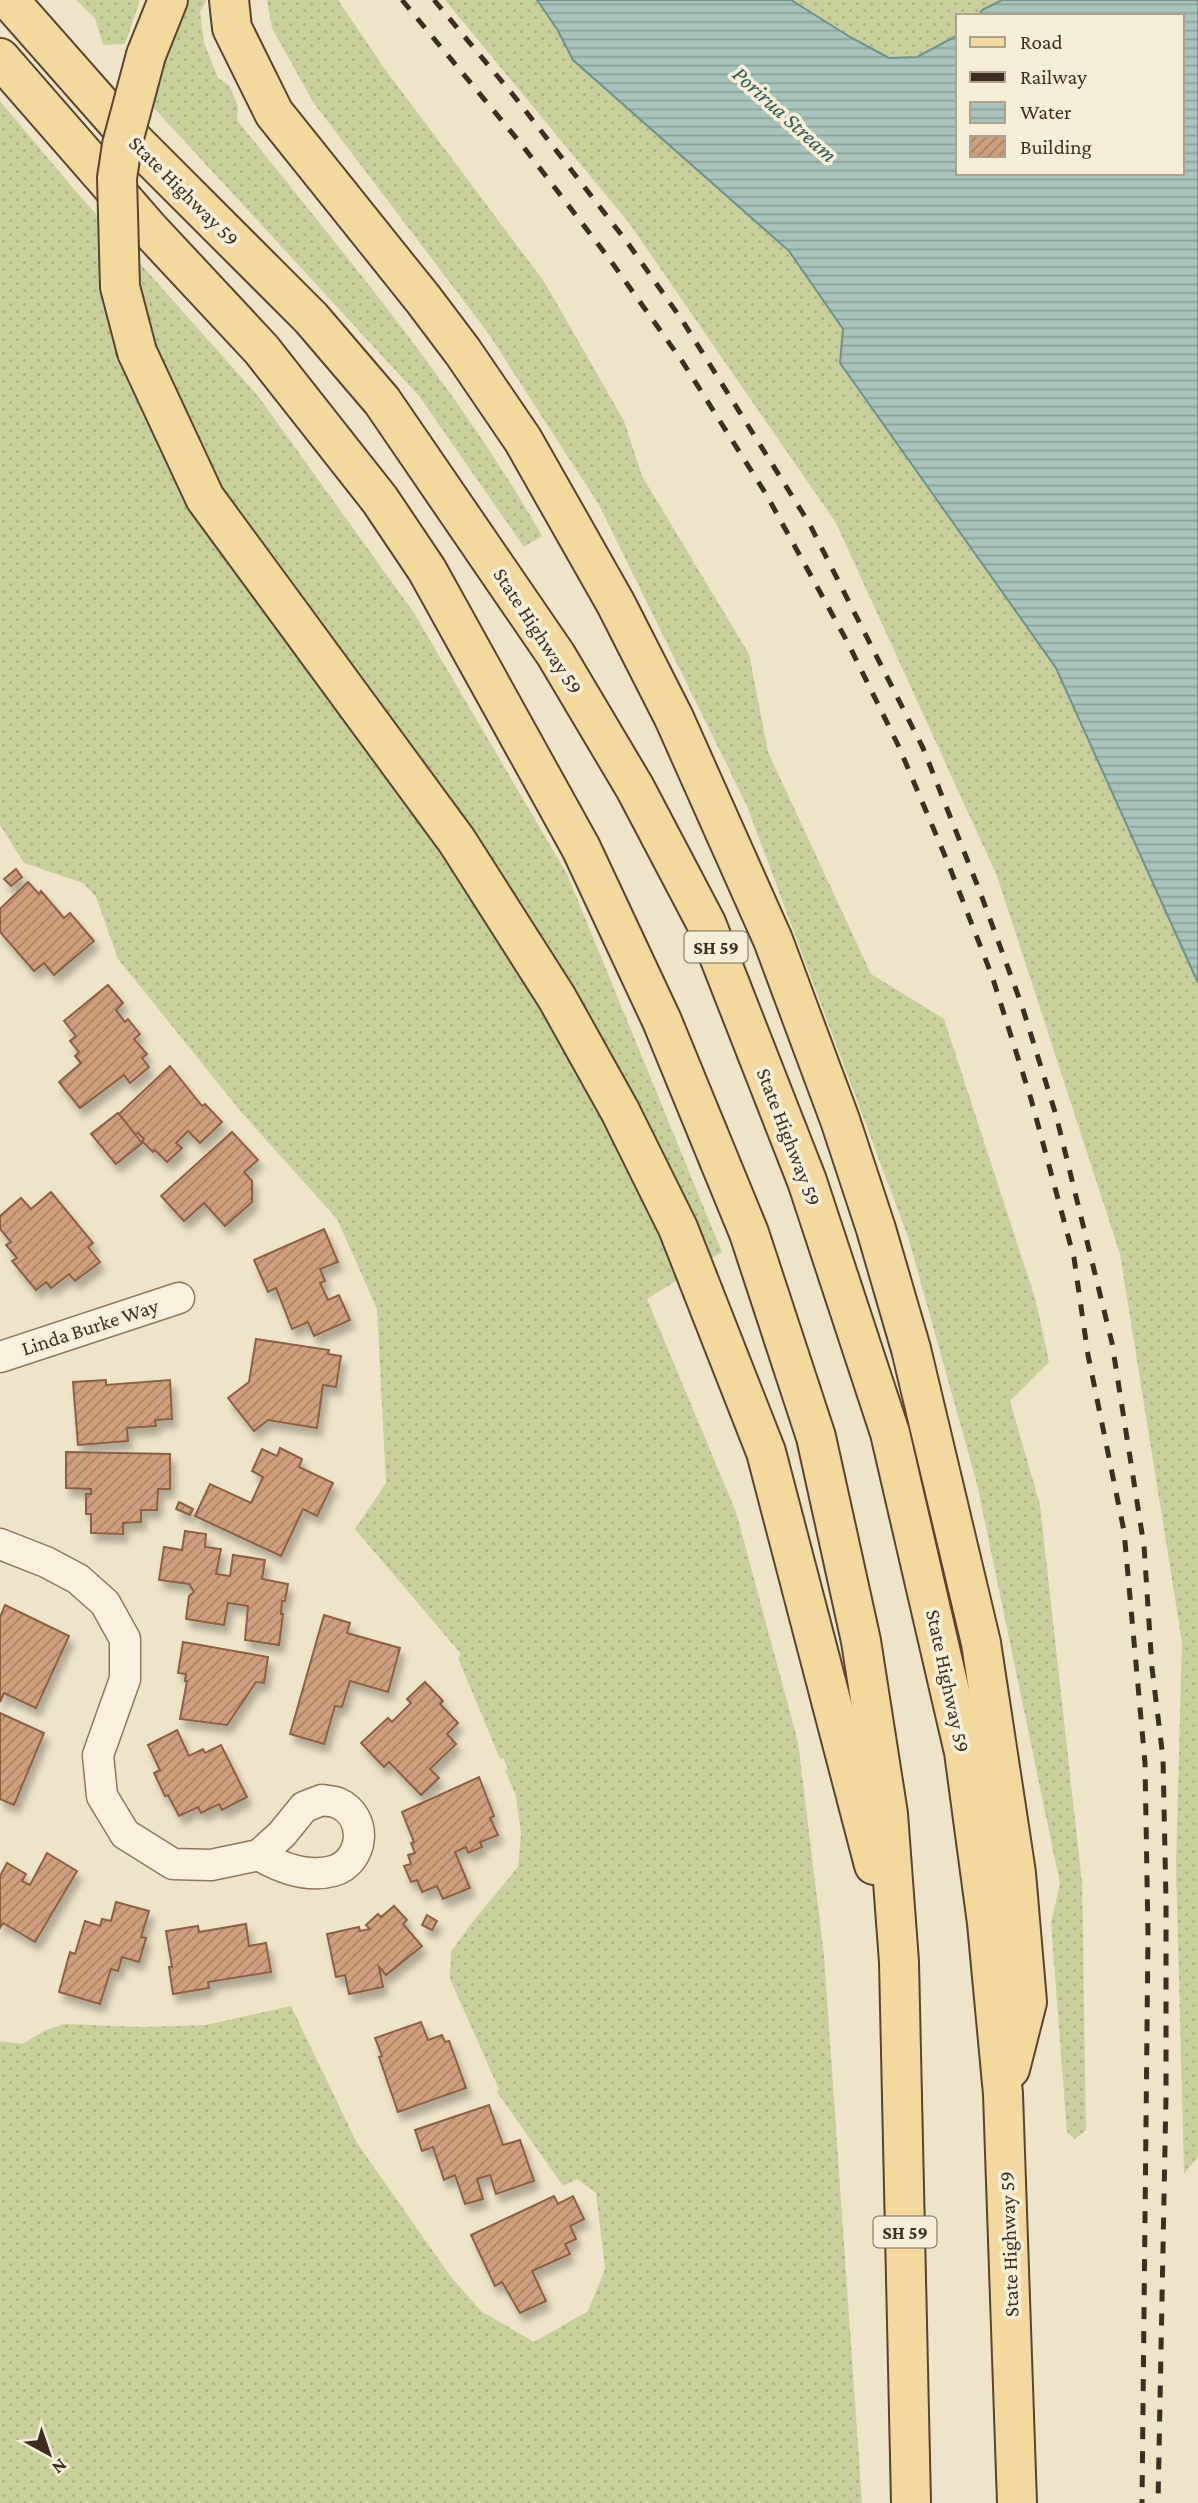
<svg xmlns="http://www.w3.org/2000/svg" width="1198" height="2503" font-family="'Crimson Pro',serif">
<defs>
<pattern id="grass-dots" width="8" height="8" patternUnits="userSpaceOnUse" patternTransform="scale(1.75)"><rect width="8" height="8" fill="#c9cf9b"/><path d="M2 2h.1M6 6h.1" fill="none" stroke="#aeb285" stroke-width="1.8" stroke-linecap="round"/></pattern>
<pattern id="water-rules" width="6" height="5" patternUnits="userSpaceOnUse" patternTransform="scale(1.75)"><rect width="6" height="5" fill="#a9c4bc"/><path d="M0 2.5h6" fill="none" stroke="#8ba098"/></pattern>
<pattern id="building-hatch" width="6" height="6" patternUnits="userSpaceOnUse" patternTransform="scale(1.75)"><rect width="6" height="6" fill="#cf9f7d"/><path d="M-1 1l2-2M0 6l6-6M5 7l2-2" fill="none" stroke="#a98266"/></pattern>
<filter id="shadow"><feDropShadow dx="4.5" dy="8" stdDeviation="3.5" flood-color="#0004"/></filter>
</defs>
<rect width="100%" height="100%" fill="#f0e4c8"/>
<g fill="url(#grass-dots)">
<path d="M76,0H140L125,44L103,45L95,18Z"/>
<path d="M184,0H207L200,11L204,43L218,78L229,85L238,106L237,120C344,255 457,386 542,536L524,547L419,396L153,107Z"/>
<path d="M267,0H338L384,68L545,283L624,421L642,476L749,654L768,752L871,974L944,1019L1036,1301L1049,1362L1010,1401L1040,1505L1082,1882L1086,2130L1075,2139L1067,2132L1051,1923L1060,1884L977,1484L908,1237L747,806L599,505L488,333L313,102L272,28Z"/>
<path d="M445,0H537L557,29L573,61L789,251L843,329L840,364L1056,668L1198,983V2157L1184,2174L1176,1865L1182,1642L1120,1254L997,876L836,523L629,223Z"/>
<path d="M791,0H1002L982,10L979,16H958V35C938,49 917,60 892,58C877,57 806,11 791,0Z"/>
<path d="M0,101L72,187L258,396L414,613L567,874L722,1252L647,1299L736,1512L798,1742L824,1955L862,2503H0V2041L22,2044L46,2030L65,2024L142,2027L206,2025L291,2006L357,2143L451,2277L481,2311L534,2342L588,2311L605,2269L596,2193L577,2179L563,2186L497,2092L499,2089L450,1979L451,1952L470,1925L518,1867L521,1834L516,1796L505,1770L508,1769L503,1758L500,1759L458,1658L461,1654L355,1529L386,1483L377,1309L337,1219L242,1113L118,959L96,897L83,883L24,863L0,825Z"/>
</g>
<path fill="url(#water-rules)" stroke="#6f938a" stroke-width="2" d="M537,0H791L850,37L889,58L917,57L958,35V173H1182V16H979L982,10L1002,0H1198V983L1056,668L840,363L843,329L789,251L573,60L557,29Z"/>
<g fill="url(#building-hatch)" stroke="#8d5f41" stroke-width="2" filter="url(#shadow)">
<path d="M16,869L22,877L11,886L4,879Z"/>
<path d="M28,882L39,894L41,891L64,918L70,913L94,941L54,975L44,963L34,971L0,932V909Z"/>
<path d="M108,985L123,1003L116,1010L125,1022L128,1019L140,1034L134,1039L147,1054L142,1058L149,1067L130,1083L124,1075L80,1108L59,1082L81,1063L75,1056L79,1052L70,1041L76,1036L64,1021Z"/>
<path d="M170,1066L202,1106L205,1104L222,1122L200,1143L188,1131L176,1143L182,1148L167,1162L155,1150L153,1152L142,1141L144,1139L138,1133L135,1134L119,1114Z"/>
<path d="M118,1113L142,1143L116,1164L91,1134Z"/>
<path d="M232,1132L258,1160L244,1172L252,1181V1202L225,1226L204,1203L184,1221L161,1196Z"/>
<path d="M51,1192L93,1243L88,1247L100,1262L75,1281L69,1274L51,1288L46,1282L36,1290L12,1261L17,1258L6,1245L11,1242L0,1229V1216L21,1198L31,1209Z"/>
<path d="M324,1229L338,1262L320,1269L325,1281L320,1283L328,1300L339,1295L350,1320L314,1336L308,1322L292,1329L276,1288L268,1292L254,1260Z"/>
<path d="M256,1339L329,1350L328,1354L341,1356L336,1387L323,1385L317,1428L268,1420L254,1431L228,1398L249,1382Z"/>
<path d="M106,1380V1385L170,1380L172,1419L155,1420L156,1426L127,1428L128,1441L78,1445L73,1382Z"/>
<path d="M280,1448L302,1459L299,1467L333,1483L317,1516L303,1509L281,1556L195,1516L210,1484L251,1503L263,1477L252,1471L262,1449L277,1456Z"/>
<path d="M66,1452L170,1454V1489H158L157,1510H141V1522L123,1523V1534L91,1533V1514H86V1494H91V1489L66,1488Z"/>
<path d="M179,1502L193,1509L190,1515L176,1509Z"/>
<path d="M185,1531L206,1534L205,1547L221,1549L216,1574L230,1576L233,1555L265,1560L262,1579L288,1584L285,1601H282L281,1614H283L279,1645L245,1640L248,1606L228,1603L224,1625L186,1619L189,1596L194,1592L189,1584L159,1580L164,1547L182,1550Z"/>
<path d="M5,1605L69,1636L36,1708L4,1693L0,1702V1617Z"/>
<path d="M324,1615L350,1623L347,1633L400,1648L388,1692L350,1681L342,1707L335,1706L324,1744L290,1734Z"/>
<path d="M183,1642L268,1657L264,1683L256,1682L227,1725L180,1719L187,1681H185L186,1674L178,1673Z"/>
<path d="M425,1682L443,1701L440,1704L458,1723L447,1734L456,1744L430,1769L439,1778L421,1795L389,1762L384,1767L361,1743L388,1718L392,1722L411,1703L407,1699Z"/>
<path d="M0,1713L44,1733L14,1805L0,1799Z"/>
<path d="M177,1730L189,1756L203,1749L205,1753L221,1745L247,1797L222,1810L219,1804L201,1813L198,1807L179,1816L168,1795L165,1796L154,1773L160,1770L148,1745Z"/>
<path d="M479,1777L494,1816L490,1818L498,1835L480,1842L482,1847L468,1853L466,1847L455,1852L470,1888L443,1899L437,1886L422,1892L417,1880L411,1882L404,1866L411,1864L408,1855L415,1853L411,1843L414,1842L402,1812Z"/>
<path d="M47,1853L77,1871L35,1942L3,1923L0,1928V1876L7,1863L26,1874L22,1881L30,1885Z"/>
<path d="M116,1902L149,1911L141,1937L146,1938L139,1962L122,1957L118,1971L111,1969L100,2004L59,1992L70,1952L75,1954L85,1921L100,1926L102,1919L111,1921Z"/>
<path d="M394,1906L407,1920L403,1924L422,1946L386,1975L379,1967L383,1987L349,1994L345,1975L336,1977L327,1934L359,1927L360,1931L370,1929L366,1925L378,1914L381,1917Z"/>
<path d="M427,1915L437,1921L432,1930L422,1925Z"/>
<path d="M246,1924L249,1946L266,1943L271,1972L208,1982L209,1988L173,1994L169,1967H172L166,1931L198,1926L199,1932Z"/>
<path d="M421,2022L428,2040L442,2035L445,2042L449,2041L466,2088L398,2112L379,2057L382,2056L375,2038Z"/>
<path d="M489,2105L503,2145L520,2140L534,2181L496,2194L490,2175L477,2179L483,2199L465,2204L455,2175L444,2180L433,2147L422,2151L415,2130Z"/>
<path d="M554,2196L558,2204L573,2196L584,2219L570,2226L576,2239L565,2244L570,2254L532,2271L546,2301L520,2313L502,2282L495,2286L471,2235Z"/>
</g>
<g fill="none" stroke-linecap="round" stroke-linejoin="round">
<g stroke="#8d765c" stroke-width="33">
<g id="minor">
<path d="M0,1357L179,1298"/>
<path d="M0,1544L46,1562L78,1579L105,1603L125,1639V1679L98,1755L102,1796L125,1834L173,1864L211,1865L259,1855"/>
<path d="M322,1800C327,1801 334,1801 338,1803C369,1817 364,1862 333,1871C307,1878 281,1868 259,1855L282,1834L304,1807Z"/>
</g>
</g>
<g stroke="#5b4430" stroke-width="42">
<g id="primary">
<path d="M9,0L128,135L311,318L382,401L556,655L635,788L706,923L807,1181L890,1433L964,1752L987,1923L1003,2094L1017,2503"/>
<path d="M229,0L232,28L274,113L423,299L463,352L523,440L616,604L674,718L773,940L840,1120L876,1229L911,1349L981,1643L1016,1873L1027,2002L1010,2069"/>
<path d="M146,55L168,0"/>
<path d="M0,58L149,229L261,349L380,500L427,570L581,848L662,1021L749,1233L816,1437L861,1641L888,1814L899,1962L911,2503"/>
<path d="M137,352L205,498L457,841L557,998L620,1111L678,1228L766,1452L874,1865"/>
</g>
</g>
<use href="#minor" stroke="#faf1dc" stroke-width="30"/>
<use href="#primary" stroke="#f3d9a0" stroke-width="38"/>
<g stroke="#3d2e20" stroke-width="5" stroke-dasharray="12 12" stroke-linecap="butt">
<path d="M402,0L522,145L608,257L682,361L766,494L848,643L899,747L948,863L992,976L1031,1099L1074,1258L1088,1355L1124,1531L1145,1763L1148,1935L1142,2503"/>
<path d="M434,0L514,96L627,242L682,320L809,523L923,748L980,892L1022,1006L1056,1115L1112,1343L1144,1546L1152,1668L1163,1758L1166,1901V2096L1158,2503"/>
</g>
<g stroke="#5b4430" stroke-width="42" stroke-linecap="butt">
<path id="primary-bridge" d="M137,352L120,287L117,178L122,145L146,55"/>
</g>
<use href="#primary-bridge" stroke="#f3d9a0" stroke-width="38"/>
</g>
<g text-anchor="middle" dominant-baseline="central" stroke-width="7" stroke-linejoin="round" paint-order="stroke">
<g fill="#f7eed8" stroke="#756857" stroke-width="2">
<rect x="684.5" y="931.5" width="63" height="31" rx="5"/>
<rect x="873.5" y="2216.5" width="63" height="31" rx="5"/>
</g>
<g font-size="19" font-weight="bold" fill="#3d2e20">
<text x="716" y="947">SH 59</text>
<text x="905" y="2232">SH 59</text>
</g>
<g font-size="21" fill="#3d2e20" stroke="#f7eed8">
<text transform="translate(184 191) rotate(45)">State Highway 59</text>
<text transform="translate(538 631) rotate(57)">State Highway 59</text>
<text transform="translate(789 1137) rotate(69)">State Highway 59</text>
<text transform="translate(90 1327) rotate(-18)">Linda Burke Way</text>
<text transform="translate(948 1681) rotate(78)">State Highway 59</text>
<text transform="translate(1009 2244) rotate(-92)">State Highway 59</text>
</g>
<g font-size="23" font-style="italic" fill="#2f5d5a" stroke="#f7eed8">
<text transform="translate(785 114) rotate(42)">Porirua Stream</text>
</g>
</g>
<rect x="956" y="14" width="228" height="161" fill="#f7eed8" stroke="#ada18e" stroke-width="2"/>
<rect x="970" y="37" width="35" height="10" fill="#f3d9a0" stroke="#ada18e" stroke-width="2"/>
<text x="1020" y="49" font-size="21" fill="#3d2e20">Road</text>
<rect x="970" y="72" width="35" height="10" fill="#3d2e20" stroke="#ada18e" stroke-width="2"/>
<text x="1020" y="84" font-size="21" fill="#3d2e20">Railway</text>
<rect x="970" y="102" width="35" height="21" fill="url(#water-rules)" stroke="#ada18e" stroke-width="2"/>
<text x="1020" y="119" font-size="21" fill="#3d2e20">Water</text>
<rect x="970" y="136" width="35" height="21" fill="url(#building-hatch)" stroke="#ada18e" stroke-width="2"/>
<text x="1020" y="154" font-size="21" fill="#3d2e20">Building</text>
<g transform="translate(49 2454) rotate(140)" stroke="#f7eed8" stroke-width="5" paint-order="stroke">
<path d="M0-5L12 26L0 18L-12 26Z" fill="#3d2e20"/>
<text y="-10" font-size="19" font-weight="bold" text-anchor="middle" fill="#3d2e20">N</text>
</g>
</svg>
